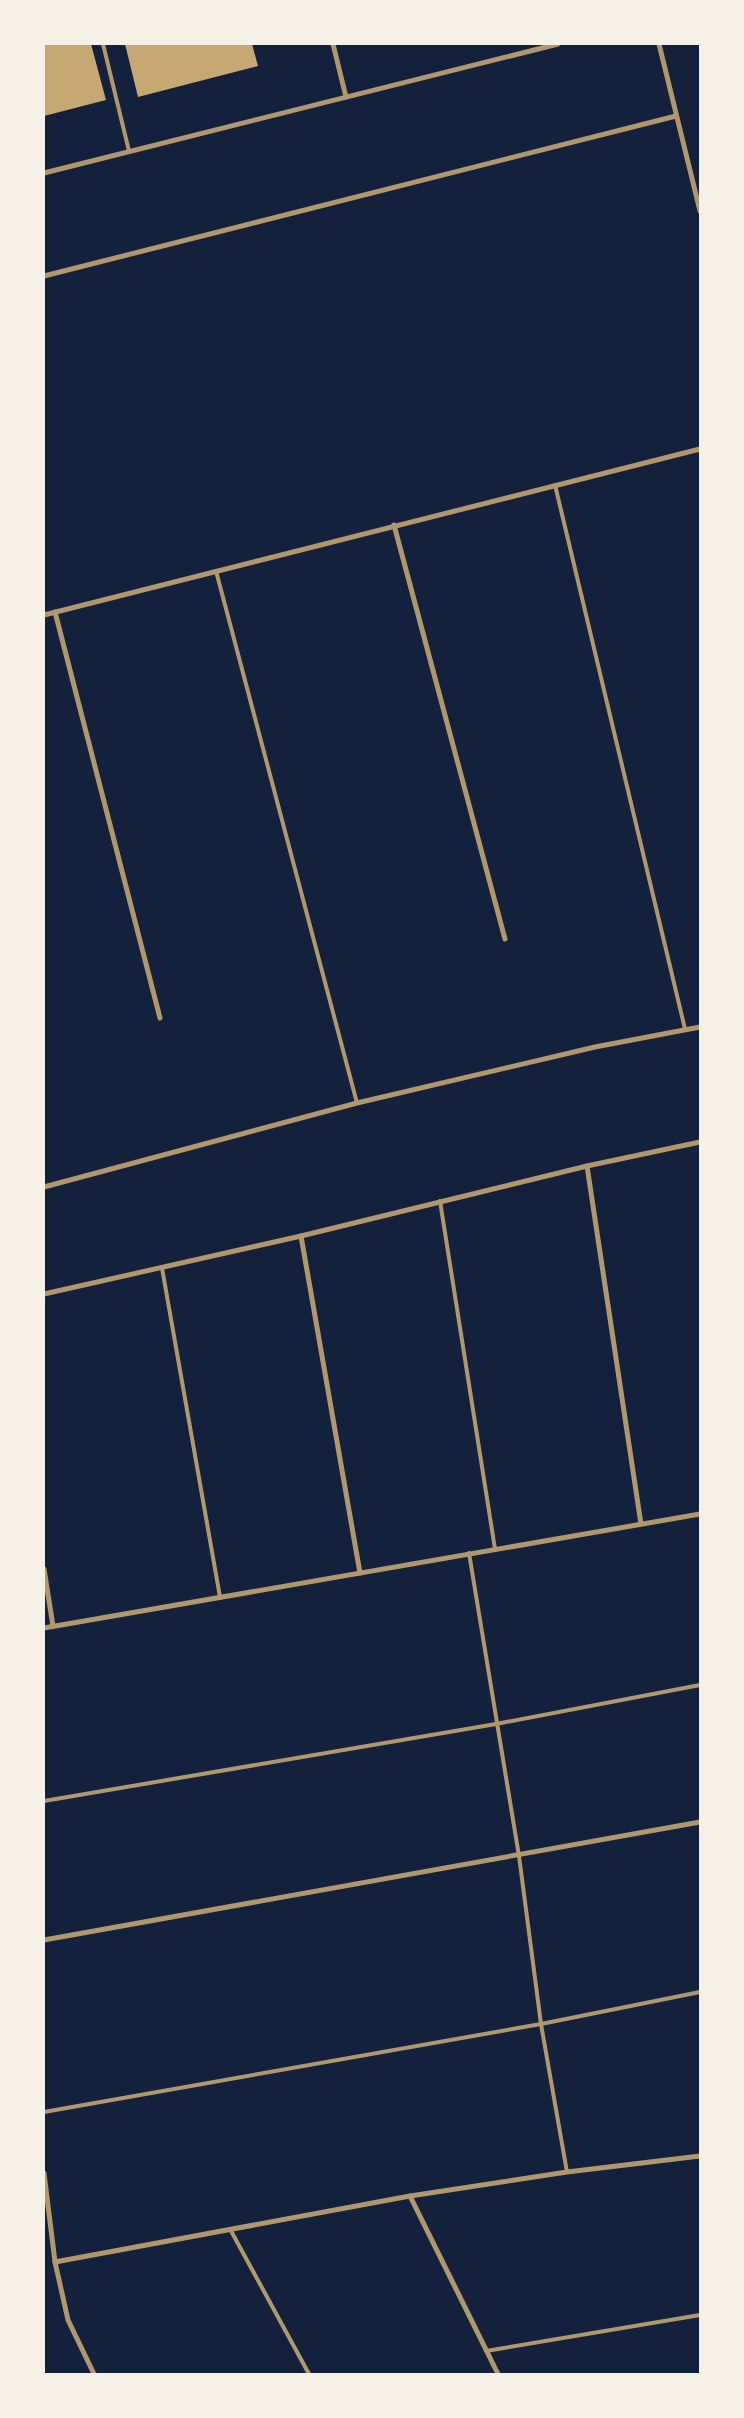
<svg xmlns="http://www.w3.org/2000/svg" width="744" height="2418" font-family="Overpass,sans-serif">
<rect width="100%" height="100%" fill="#14213d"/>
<g fill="#c6a872">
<path d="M44,44H91L106,100L44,116Z"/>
<path d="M125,44H252L258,66L138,97Z"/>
</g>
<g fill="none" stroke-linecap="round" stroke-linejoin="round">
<g stroke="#b1986c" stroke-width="4">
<path d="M103,44L129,151"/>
<path d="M555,485L685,1029"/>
<path d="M216,571L357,1103"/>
<path d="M440,1201L495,1549"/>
<path d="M162,1268L220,1597"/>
<path d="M469,1553L519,1856L541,2024L567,2172"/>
<path d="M44,1801L496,1724L700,1685"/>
<path d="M44,2112L541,2024L700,1992"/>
<path d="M230,2229L309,2374"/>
<path d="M486,2351L700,2315"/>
</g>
<g stroke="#b1986c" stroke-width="5">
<path d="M333,44L346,97"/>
<path d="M659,44L700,211"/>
<path d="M44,173L558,44"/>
<path d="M44,276L676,116"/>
<path d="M394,525L505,939"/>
<path d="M55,612L160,1018"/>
<path d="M44,615L700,449"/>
<path d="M587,1166L641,1524"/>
<path d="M44,1187L357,1103L595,1047L700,1027"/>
<path d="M301,1236L360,1573"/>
<path d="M44,1294L301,1236L587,1166L700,1142"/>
<path d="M44,1569L53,1626"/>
<path d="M44,1628L700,1514"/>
<path d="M44,1940L700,1822"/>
<path d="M44,2173L55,2262L68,2320L94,2374"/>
<path d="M410,2196L498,2374"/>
<path d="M55,2262L410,2196L567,2172L700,2156"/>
</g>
</g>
<rect width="744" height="2418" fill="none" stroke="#f6f1e7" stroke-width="90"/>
</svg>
